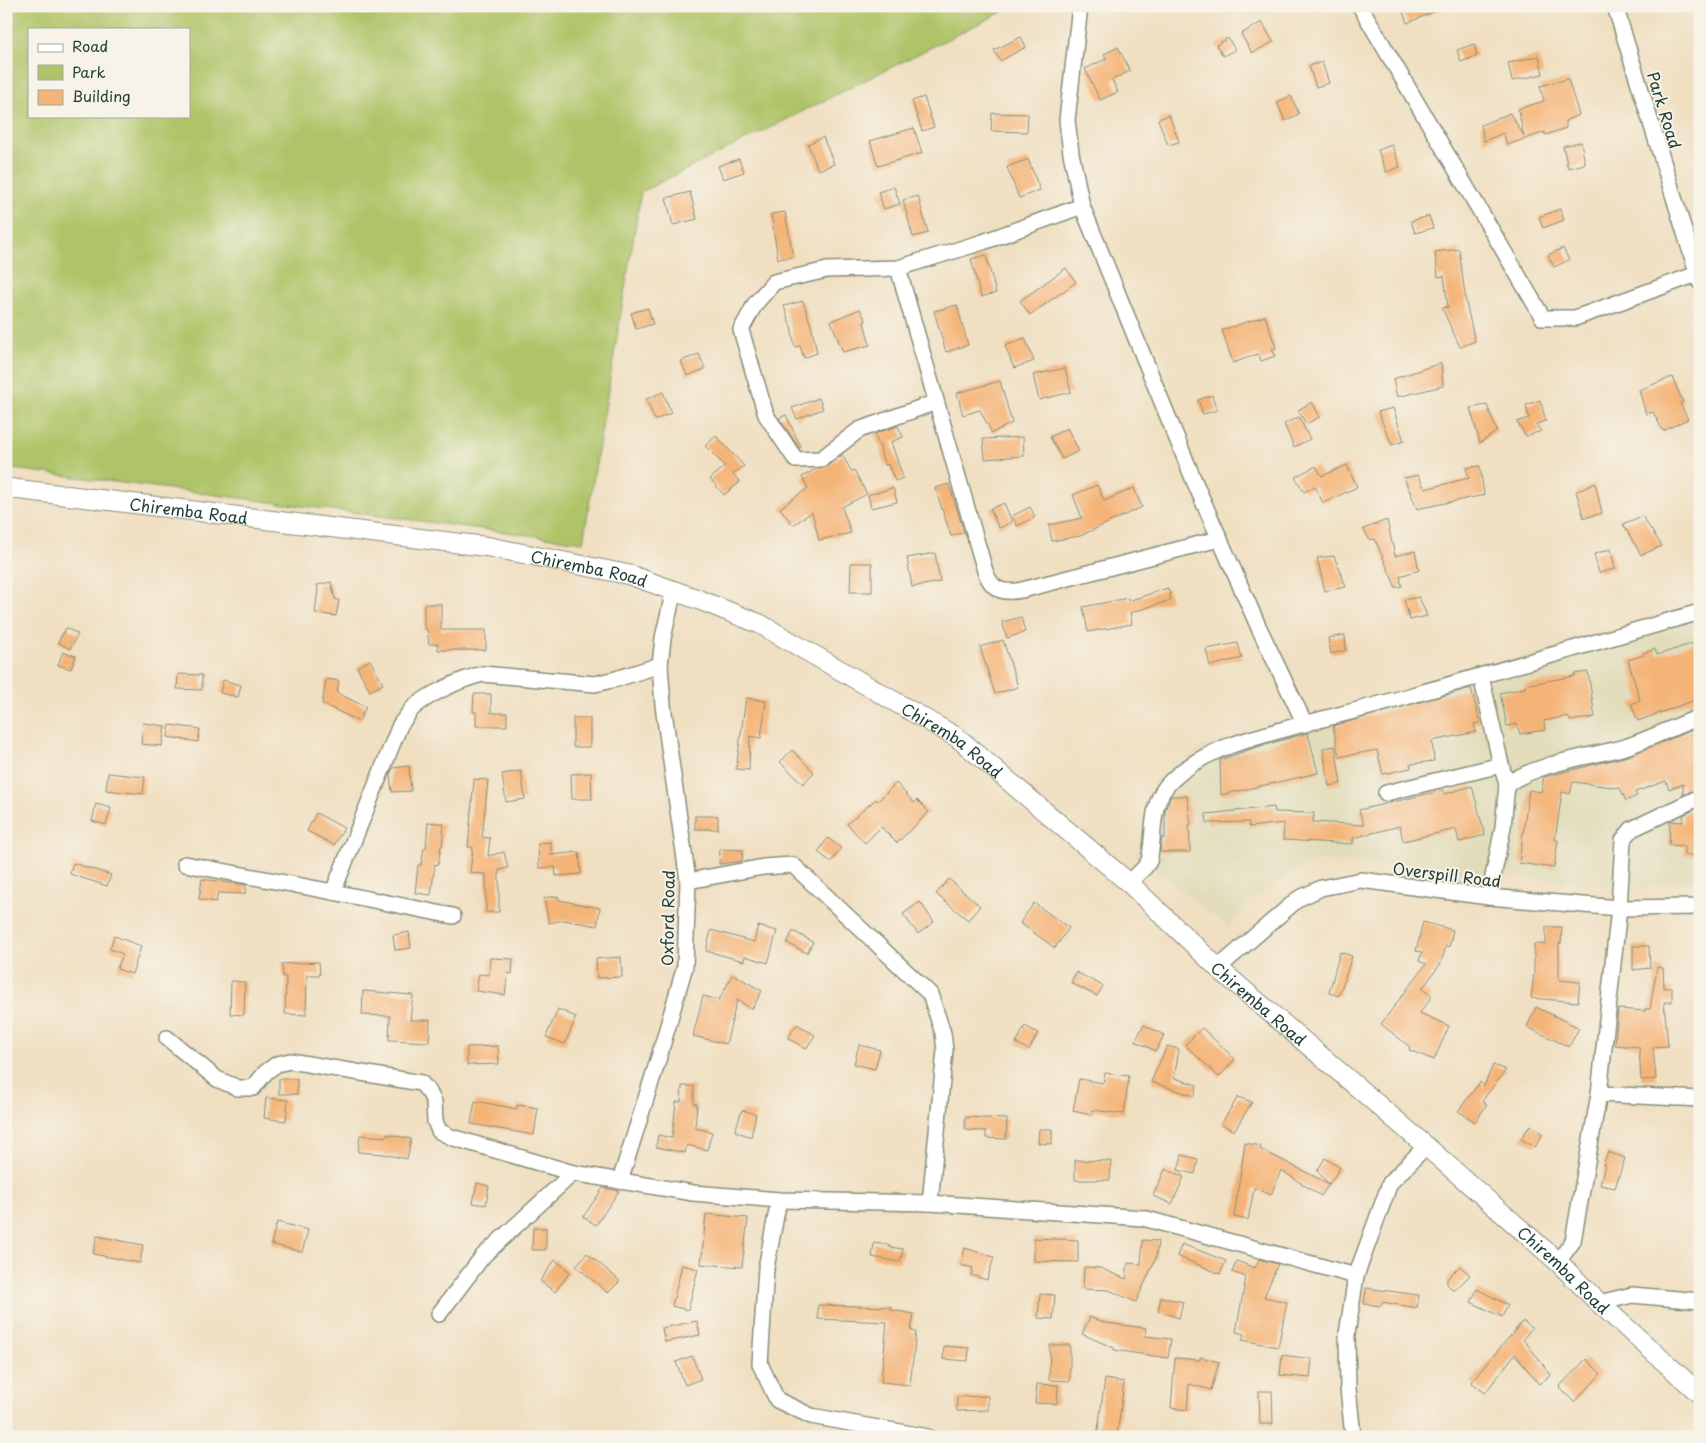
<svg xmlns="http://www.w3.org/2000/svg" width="1706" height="1443" font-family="'Playpen Sans',sans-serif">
<rect width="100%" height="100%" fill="#f7f3e8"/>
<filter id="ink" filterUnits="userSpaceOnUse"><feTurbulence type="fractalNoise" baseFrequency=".02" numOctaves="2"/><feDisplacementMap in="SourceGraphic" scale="10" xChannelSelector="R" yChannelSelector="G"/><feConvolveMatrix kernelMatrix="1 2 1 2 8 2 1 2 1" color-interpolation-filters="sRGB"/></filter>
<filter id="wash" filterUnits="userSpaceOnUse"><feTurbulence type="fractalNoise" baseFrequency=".0096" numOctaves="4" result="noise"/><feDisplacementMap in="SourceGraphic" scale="20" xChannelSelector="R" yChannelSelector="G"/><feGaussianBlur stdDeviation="1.12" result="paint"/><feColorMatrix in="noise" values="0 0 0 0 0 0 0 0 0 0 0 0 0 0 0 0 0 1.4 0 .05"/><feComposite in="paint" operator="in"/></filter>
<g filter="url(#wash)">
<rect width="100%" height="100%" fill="#f0dfc1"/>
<path fill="#e2dcba" d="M1700,607V881L1630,887L1315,860L1252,899L1228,927L1136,856L1152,784L1200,747Z"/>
<path fill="#afc468" stroke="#67804e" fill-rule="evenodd" d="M6,6H1014L641,192L583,542L6,468ZM29,29H189V116H29Z"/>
<g id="blocks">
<g fill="#f5b477">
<path d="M1401,6H1446V7L1407,23Z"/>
<path d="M1262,22L1273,42L1252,53L1241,34Z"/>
<path d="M1021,37L1026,47L1000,61L994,50Z"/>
<path d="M1228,38L1235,50L1223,56L1216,45Z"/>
<path d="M1474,44L1477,56L1461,62L1457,50Z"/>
<path d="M1118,47L1130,71L1112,80L1118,92L1100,100L1085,69L1106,59L1104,54Z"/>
<path d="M1539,56L1543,74L1512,81L1508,63Z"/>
<path d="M1322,62L1329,83L1316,87L1309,66Z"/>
<path d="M1568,79L1579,115L1566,120V128L1545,135V132L1507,145L1503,133L1484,141L1481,125L1510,113L1524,136L1518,109L1544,101L1540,86Z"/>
<path d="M1291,96L1299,114L1285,121L1277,102Z"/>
<path d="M924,97L934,127L922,131L912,101Z"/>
<path d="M992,113L1028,114L1027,132L991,131Z"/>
<path d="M1169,115L1179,142L1168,145L1158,119Z"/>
<path d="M914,128L922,153L878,166L870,141Z"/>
<path d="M823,137L834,164L818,170L808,144Z"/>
<path d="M1581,142L1585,164L1568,168L1563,146Z"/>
<path d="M1392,145L1400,167L1386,172L1378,150Z"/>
<path d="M739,159L744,172L723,179L718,166Z"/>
<path d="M1028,159L1040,190L1019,198L1007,167Z"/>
<path d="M894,187L900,204L884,209L878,192Z"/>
<path d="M690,192L697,219L673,225L666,198Z"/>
<path d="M918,196L928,233L913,237L903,200Z"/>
<path d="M1560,209L1564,220L1543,228L1539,217Z"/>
<path d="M785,212L793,257L778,259L771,214Z"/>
<path d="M1429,216L1433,228L1415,233L1411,221Z"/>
<path d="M1563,248L1569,260L1554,267L1548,255Z"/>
<path d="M1459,249L1466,303L1475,341L1460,347L1442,308L1448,307L1444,276L1438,277L1435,252Z"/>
<path d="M986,255L996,293L981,297L971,259Z"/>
<path d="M1066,268L1076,282L1030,315L1020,301Z"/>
<path d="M803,301L812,329L817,353L804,358L800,346L795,347L791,327L784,306Z"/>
<path d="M957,305L968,345L946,352L934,311Z"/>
<path d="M648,308L653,324L636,329L631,313Z"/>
<path d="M860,309L866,321L864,322L870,345L843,352L831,321Z"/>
<path d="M1265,316L1276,348L1272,349L1275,356L1261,361L1258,354L1233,363L1222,330Z"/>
<path d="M1025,338L1034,361L1014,368L1005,346Z"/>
<path d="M699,354L705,369L687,376L681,361Z"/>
<path d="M1441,363L1443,386L1397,397L1393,379Z"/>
<path d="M1065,368L1071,392L1039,400L1033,375Z"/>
<path d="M1672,377L1683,402L1680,403L1688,419L1663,431L1653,412L1646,414L1639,390Z"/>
<path d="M1000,381L1012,423L992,433L980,410L963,415L957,393Z"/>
<path d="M663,392L671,413L655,420L646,399Z"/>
<path d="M1212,395L1217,410L1203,414L1198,400Z"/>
<path d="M819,398L823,409L797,419L792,408Z"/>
<path d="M1540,400L1546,421L1536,424L1541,431L1526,436L1517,422L1529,418L1526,405Z"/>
<path d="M1312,402L1320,417L1306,424L1298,410Z"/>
<path d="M1487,405L1497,431L1480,443L1470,408Z"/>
<path d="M1393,408L1404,441L1392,445L1378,412Z"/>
<path d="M786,415L801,447L799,448L779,418Z"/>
<path d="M1299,417L1310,439L1294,447L1284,424Z"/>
<path d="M898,426L903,437L891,442L903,478L895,481L888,464L885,465L880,451L881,450L874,434Z"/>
<path d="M1067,428L1079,451L1062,459L1050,437Z"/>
<path d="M716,436L744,466L733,474L740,482L724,495L710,479L725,466L705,446Z"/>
<path d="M1023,437L1024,456L985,459L983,439Z"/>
<path d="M842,455L852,472L854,470L867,494L842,507L851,533L819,540L812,512L793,525L780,508L808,488L802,477L816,469L826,467Z"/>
<path d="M1347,465L1357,487L1323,503L1315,486L1304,492L1295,477L1316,466L1322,476Z"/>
<path d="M1480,466L1484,495L1417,509L1404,478L1418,475L1425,489L1469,478L1466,468Z"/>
<path d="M1595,483L1602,513L1584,518L1576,491L1583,489Z"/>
<path d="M949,484L964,532L951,536L935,488Z"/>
<path d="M1097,485L1104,501L1134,488L1142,507L1080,536L1052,541L1049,525L1082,518L1073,495Z"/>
<path d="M893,488L897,502L871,508L868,495Z"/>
<path d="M1004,503L1012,522L999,528L990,509Z"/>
<path d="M1030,507L1035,517L1017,526L1012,516Z"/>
<path d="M1642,516L1662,546L1641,555L1623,524Z"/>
<path d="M1387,520L1395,556L1415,551L1419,570L1400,576L1402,586L1396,588L1375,539L1370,540L1363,529Z"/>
<path d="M1611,549L1615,569L1599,573L1594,554Z"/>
<path d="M935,553L940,582L912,587L907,558Z"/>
<path d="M1334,556L1346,587L1325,591L1317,558Z"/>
<path d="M851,563H872V592H850Z"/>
<path d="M331,582L335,599L339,600L336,616L315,613L318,590L317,585Z"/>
<path d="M1168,588L1171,600L1130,613L1132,624L1088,632L1083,607L1128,598V601Z"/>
<path d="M1419,597L1427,616L1410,620L1404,600Z"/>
<path d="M424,604H441V630H486V650H438V644H429L427,629H424Z"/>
<path d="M1021,617L1025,632L1007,638L1002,622Z"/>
<path d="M66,628L78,634L70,649L58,642Z"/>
<path d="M1345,635L1346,650L1331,654L1328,638Z"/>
<path d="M1003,640L1018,687L995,694L980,647Z"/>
<path d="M1700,641V698L1638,721L1631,704L1640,700L1628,660L1644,655L1643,653L1655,649L1657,655Z"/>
<path d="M1238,643L1242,658L1210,666L1206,649Z"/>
<path d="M63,652L76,656L71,669L58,665Z"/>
<path d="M370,660L383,684L370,691L357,667Z"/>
<path d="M1588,672L1595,717L1570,721L1568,716L1544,721L1545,730L1520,734L1517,724L1507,726L1500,693L1525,688V685L1575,676L1574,674Z"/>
<path d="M178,674L202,675V690L177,689Z"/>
<path d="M326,679L339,681L337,693L366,707L359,721L322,704Z"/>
<path d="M223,680L241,685L238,697L220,693Z"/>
<path d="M1471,688L1480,722L1474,724L1476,732L1432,741L1434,761L1410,764L1411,768L1383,774L1377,750L1339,757L1333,726Z"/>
<path d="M474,694H491V713H507V726H476V712H473Z"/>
<path d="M746,698L766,701L761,738L750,736L749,770L736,769Z"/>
<rect x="573" y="718" width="17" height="29"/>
<path d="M143,723L165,726L162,746L141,744Z"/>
<path d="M170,725L200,729L198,742L168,737Z"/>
<path d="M1700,727V788L1683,795V784L1669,789L1666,781L1635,792L1637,796L1626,801L1620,788L1573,782L1570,794L1562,792L1555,840H1558L1554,868L1519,863L1529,790L1541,792L1544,777L1628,756Z"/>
<path d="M1308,733L1318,773L1221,795L1220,760L1257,747Z"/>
<path d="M1335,746L1341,784L1329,786L1323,748Z"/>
<path d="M792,750L814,772L803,784L780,762Z"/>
<path d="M409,766L411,791L392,792L390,774L393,768Z"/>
<path d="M521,771L525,799L506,802L502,774Z"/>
<path d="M108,773L145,777L143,794L106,790Z"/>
<path d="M591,773L592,799H572L571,774Z"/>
<path d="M474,779L488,780L482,837L490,838L488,856L504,852L508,868L499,870V912H486V874L470,873L473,847H468Z"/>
<path d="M896,783L914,803L917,800L929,812L897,843L881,827L865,843L847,824L876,799L878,801Z"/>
<path d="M1472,786L1485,835L1459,842L1456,829L1403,841L1400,826L1353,838V844L1283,840L1284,823L1249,827V822L1207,823L1206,814L1274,807L1275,812L1314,813L1313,822L1364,825L1359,810L1444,790V794Z"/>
<path d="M1171,796H1187L1191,824H1189L1190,852H1160L1162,838H1165V810Z"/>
<path d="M96,804L111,808L106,825L92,821Z"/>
<path d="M1700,807V855H1684V846L1669,845L1670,821L1683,822V815Z"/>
<path d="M316,813L344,828L334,845L307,831Z"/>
<rect x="695" y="816" width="23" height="13"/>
<path d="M428,822L444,824L442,846H441L438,865L435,864L431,895L415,893L418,865H421L424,848H426Z"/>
<path d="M828,838L841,848L831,862L818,852Z"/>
<path d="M551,842V855L579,852L581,874L556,876L555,867L539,868L538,843Z"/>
<path d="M720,849L743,850L742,861L719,864Z"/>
<path d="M73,863L111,875L107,886L70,874Z"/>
<path d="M202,879L246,885L245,894L218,893L216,902L199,899Z"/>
<path d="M949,879L980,906L968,920L936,894Z"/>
<path d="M558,896L559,900L600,908L597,926L564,920L549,923L544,898Z"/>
<path d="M920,902L934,922L918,934L903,914Z"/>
<path d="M1034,903L1069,928L1055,948L1020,923Z"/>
<path d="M1423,922L1453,930L1449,947L1446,946L1441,963L1422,989L1432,996L1420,1013L1449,1026L1434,1060L1409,1050L1410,1047L1381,1024L1426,964L1419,961L1422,952L1416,951Z"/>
<path d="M758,926L777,931L768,963L745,956L744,961L706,951L711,930L754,942Z"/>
<path d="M1546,927H1562L1561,943H1559V980L1580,982L1578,1002L1531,998L1534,973V944H1546Z"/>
<path d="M793,931L813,942L807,953L787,943Z"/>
<path d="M409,932L411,948L395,950L393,935Z"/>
<path d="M114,936L141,946L132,974L117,969L123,954L110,949Z"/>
<path d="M1633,946H1649L1650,968L1633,970Z"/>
<path d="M1340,952L1352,956L1339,996L1329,993Z"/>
<path d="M621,957L622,977L597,978L596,959Z"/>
<path d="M490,958L513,959L512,974L508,973L505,995L476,991L479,974L489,975Z"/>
<path d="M319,962L320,975H307L306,1015L285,1014L286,977H283L282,964Z"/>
<path d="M1657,967L1663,968L1664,988H1672V1002H1664L1668,1046L1653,1047L1656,1079L1641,1080L1639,1047L1615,1045L1618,1009L1645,1011V1009H1650Z"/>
<path d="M1076,972L1103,986L1097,996L1071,983Z"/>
<path d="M733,974L762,991L752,1009L737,1000L726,1044L693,1036L703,996L719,1000Z"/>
<path d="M231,981L245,982L244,1015L230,1014Z"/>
<path d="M363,991L413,995L410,1020H430L429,1042L389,1040L390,1016L362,1015Z"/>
<path d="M1536,1007L1579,1028L1569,1047L1527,1027Z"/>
<path d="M558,1009L576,1017L565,1044L546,1037Z"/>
<path d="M797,1024L815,1035L806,1049L788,1038Z"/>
<path d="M1144,1025L1164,1035L1156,1051L1135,1041Z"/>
<path d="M1025,1026L1038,1033L1029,1050L1016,1043Z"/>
<path d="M1202,1028L1235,1059L1219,1077L1185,1045Z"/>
<path d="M859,1045L880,1050L875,1069L854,1064Z"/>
<path d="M498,1046L499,1064L467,1065V1047Z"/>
<path d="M1167,1046L1179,1049L1174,1078L1197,1085L1194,1096L1151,1082Z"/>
<path d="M1493,1065L1506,1070L1482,1101L1487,1105L1475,1122L1458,1111L1480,1082L1484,1086Z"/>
<path d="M1105,1073L1129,1076L1124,1114L1093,1110L1092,1115L1073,1111L1079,1079L1103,1083Z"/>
<rect x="279" y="1079" width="18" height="15"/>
<path d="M682,1086H694V1104H697L695,1128L712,1132L707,1150L687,1145L685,1153L656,1147L658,1135L672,1138L676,1102H681Z"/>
<path d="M1238,1097L1252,1102L1234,1131L1221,1124Z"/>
<path d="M266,1098L288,1100L286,1121L264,1118Z"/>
<path d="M475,1101L517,1109V1105L538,1108L534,1135L471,1124Z"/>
<path d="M742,1110L756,1114L751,1137L735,1131Z"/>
<path d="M965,1117L1007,1119L1006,1139L986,1138V1131L965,1130Z"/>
<path d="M1530,1125L1543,1134L1535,1147L1521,1139Z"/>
<path d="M1039,1129H1052V1144L1038,1143Z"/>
<path d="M387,1134L411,1139L407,1159L383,1154L358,1152L360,1135L386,1137Z"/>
<path d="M1245,1143L1261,1146L1260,1149L1329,1184L1317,1171L1325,1158L1340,1168L1321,1196L1281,1170L1271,1195L1254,1188L1248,1220L1234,1217Z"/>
<path d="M1608,1152L1625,1158L1615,1188L1600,1185L1605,1165H1603Z"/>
<path d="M1182,1155L1198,1159L1195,1174L1178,1170Z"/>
<path d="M1075,1160L1111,1161L1110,1180H1075Z"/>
<path d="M1165,1169L1184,1177L1172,1204L1153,1196Z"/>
<path d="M477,1183L489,1186L486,1205L473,1203Z"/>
<path d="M603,1188L619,1191L596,1225L583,1217Z"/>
<path d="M706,1214L748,1218L742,1267L701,1264Z"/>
<path d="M277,1222L308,1230L302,1252L271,1244Z"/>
<path d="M533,1228H546V1250H532Z"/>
<path d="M97,1236L143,1245L140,1263L93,1254Z"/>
<path d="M1034,1238L1078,1240V1262L1034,1261Z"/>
<path d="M1143,1240L1158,1241L1156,1258L1136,1302L1109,1290L1083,1289L1084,1267L1100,1268L1126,1279L1128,1263L1141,1264Z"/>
<path d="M874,1243L889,1245V1247L903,1249L900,1262L872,1257Z"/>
<path d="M1182,1244L1226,1261L1220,1274L1177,1256Z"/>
<path d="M965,1248L994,1257L987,1280L971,1275L973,1268L961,1265Z"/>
<path d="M587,1253L620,1281L608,1293L576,1266Z"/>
<path d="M1259,1259L1278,1264L1264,1297L1287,1302L1278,1347L1242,1340L1244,1334L1236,1332L1246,1277L1232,1272L1237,1261L1255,1268Z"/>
<path d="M555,1260L570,1272L555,1292L540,1281Z"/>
<path d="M682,1265L698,1269L688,1310L672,1306Z"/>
<path d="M1460,1266L1470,1275L1454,1291L1447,1284V1279Z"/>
<path d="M1366,1288L1419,1295L1417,1308L1382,1302L1381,1306L1364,1304Z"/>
<path d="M1477,1289L1508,1305L1502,1317L1471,1302Z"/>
<path d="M1040,1294L1055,1295L1053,1319L1038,1318Z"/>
<path d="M1161,1297L1183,1302L1179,1318L1158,1311Z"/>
<path d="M818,1305L891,1307V1310L914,1314L911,1331L916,1332L910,1385L881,1382L887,1322L818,1319Z"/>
<path d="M1090,1317L1106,1323L1146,1328L1145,1336L1171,1339L1168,1358L1114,1350V1348L1082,1334Z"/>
<path d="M697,1321L700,1335L665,1342L662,1328Z"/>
<path d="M1523,1321L1532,1328L1523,1339L1551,1375L1539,1384L1515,1354L1485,1393L1471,1382Z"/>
<path d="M1050,1345H1070V1381L1049,1380Z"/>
<path d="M944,1346L969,1348L968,1361L943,1359Z"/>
<path d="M1282,1355L1312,1359L1310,1378L1280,1375Z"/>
<path d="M692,1356L701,1379L685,1385L676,1362Z"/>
<path d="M1200,1357L1219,1362L1211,1390L1189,1384L1187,1410L1171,1408L1175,1358L1200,1360Z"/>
<path d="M1586,1359L1601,1374L1574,1402L1559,1387Z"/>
<path d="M1105,1379L1124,1382L1117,1437H1097Z"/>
<path d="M1037,1384L1058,1385L1057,1404L1035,1403Z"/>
<path d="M1259,1391H1272L1273,1424H1260Z"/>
<path d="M988,1396V1410L957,1411V1397Z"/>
</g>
</g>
</g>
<g filter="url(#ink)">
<use href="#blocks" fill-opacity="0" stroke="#888e7a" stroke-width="1"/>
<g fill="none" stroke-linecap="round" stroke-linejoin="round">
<g stroke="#888e7a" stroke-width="18">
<g id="minor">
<path d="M1080,6L1067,120L1071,153L1082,206L1195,483L1259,628L1305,724"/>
<path d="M1360,6L1543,318H1575L1697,274"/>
<path d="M1615,6L1700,282"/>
<path d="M898,268L985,571C992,590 1002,594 1022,590L1219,539"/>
<path d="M936,402L859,430L821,459L796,460L766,415L741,330L755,304L774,282L827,270L898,268L983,242L1082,206"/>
<path d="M1481,676L1501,765L1507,784L1503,827L1489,897"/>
<path d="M1507,784C1541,762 1586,758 1625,747C1650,739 1675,726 1700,717"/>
<path d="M1386,793L1501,765"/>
<path d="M185,864L333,892L400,725C404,720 408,714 412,709C426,695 464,678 483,674L595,684L616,679L660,665"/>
<path d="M688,881L763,867L793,865L930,994L943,1033L945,1050L930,1203"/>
<path d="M1129,883L1145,867L1149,861C1156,831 1148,803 1172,780C1205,749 1243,741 1285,729C1328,717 1373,707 1416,694C1511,668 1605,639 1700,612"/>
<path d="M333,892L453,916"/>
<path d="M1218,968L1298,899L1321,888L1361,880L1489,897L1619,908L1700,907"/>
<path d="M167,1038L217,1079L238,1088H253L266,1072L277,1064L290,1061L421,1083L429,1092L434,1102L435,1121L439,1131L451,1137L573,1173"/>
<path d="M1599,1094L1700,1099"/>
<path d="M620,1181L659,1057L685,966L688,881L663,705L660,665L663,638L674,590"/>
<path d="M779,1200L766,1268L760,1364L777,1400L811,1416L928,1437"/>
<path d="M1558,1262L1573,1241L1599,1094L1619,908L1623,840L1632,829L1700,797"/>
<path d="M1599,1303L1632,1295L1700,1301"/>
<path d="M439,1314L483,1256L573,1173L693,1193L779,1200L930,1203L1143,1218L1356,1276"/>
<path d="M1353,1437L1348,1388L1347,1334L1356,1276L1390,1183L1426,1146"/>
</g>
</g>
<g stroke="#888e7a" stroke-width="21">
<g id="major">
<path id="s1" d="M6,488L490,547L630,575L697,599L760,624L958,738L1129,883L1218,968L1426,1146L1558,1262L1599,1303L1700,1394"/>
</g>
</g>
<use href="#minor" stroke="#fff" stroke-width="15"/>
<use href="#major" stroke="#fff" stroke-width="19"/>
</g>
</g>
<g text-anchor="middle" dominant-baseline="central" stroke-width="4" stroke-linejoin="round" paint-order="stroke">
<g font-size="16" fill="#1f3d34" stroke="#f7f3e8">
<text transform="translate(1665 110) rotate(73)">Park Road</text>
<text stroke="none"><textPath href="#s1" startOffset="184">Chiremba Road</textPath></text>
<text stroke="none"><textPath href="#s1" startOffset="589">Chiremba Road</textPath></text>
<text stroke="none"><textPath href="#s1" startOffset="994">Chiremba Road</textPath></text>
<text transform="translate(1447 874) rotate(7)">Overspill Road</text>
<text transform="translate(667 918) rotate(-89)">Oxford Road</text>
<text stroke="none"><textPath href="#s1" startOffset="1399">Chiremba Road</textPath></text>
<text stroke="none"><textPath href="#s1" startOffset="1804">Chiremba Road</textPath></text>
</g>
</g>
<rect width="1706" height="1443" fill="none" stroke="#f7f3e8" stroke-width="25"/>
<rect x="28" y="28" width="162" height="90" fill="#f7f3e8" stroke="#a1aaa0"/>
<rect x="38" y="44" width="25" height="8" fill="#ffffff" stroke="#a1aaa0"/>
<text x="72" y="52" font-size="15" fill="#1f3d34">Road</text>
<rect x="38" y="65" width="25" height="15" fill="#afc468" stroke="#a1aaa0"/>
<text x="72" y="78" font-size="15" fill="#1f3d34">Park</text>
<rect x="38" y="90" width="25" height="15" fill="#f5b477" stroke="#a1aaa0"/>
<text x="72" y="102" font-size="15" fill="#1f3d34">Building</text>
</svg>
